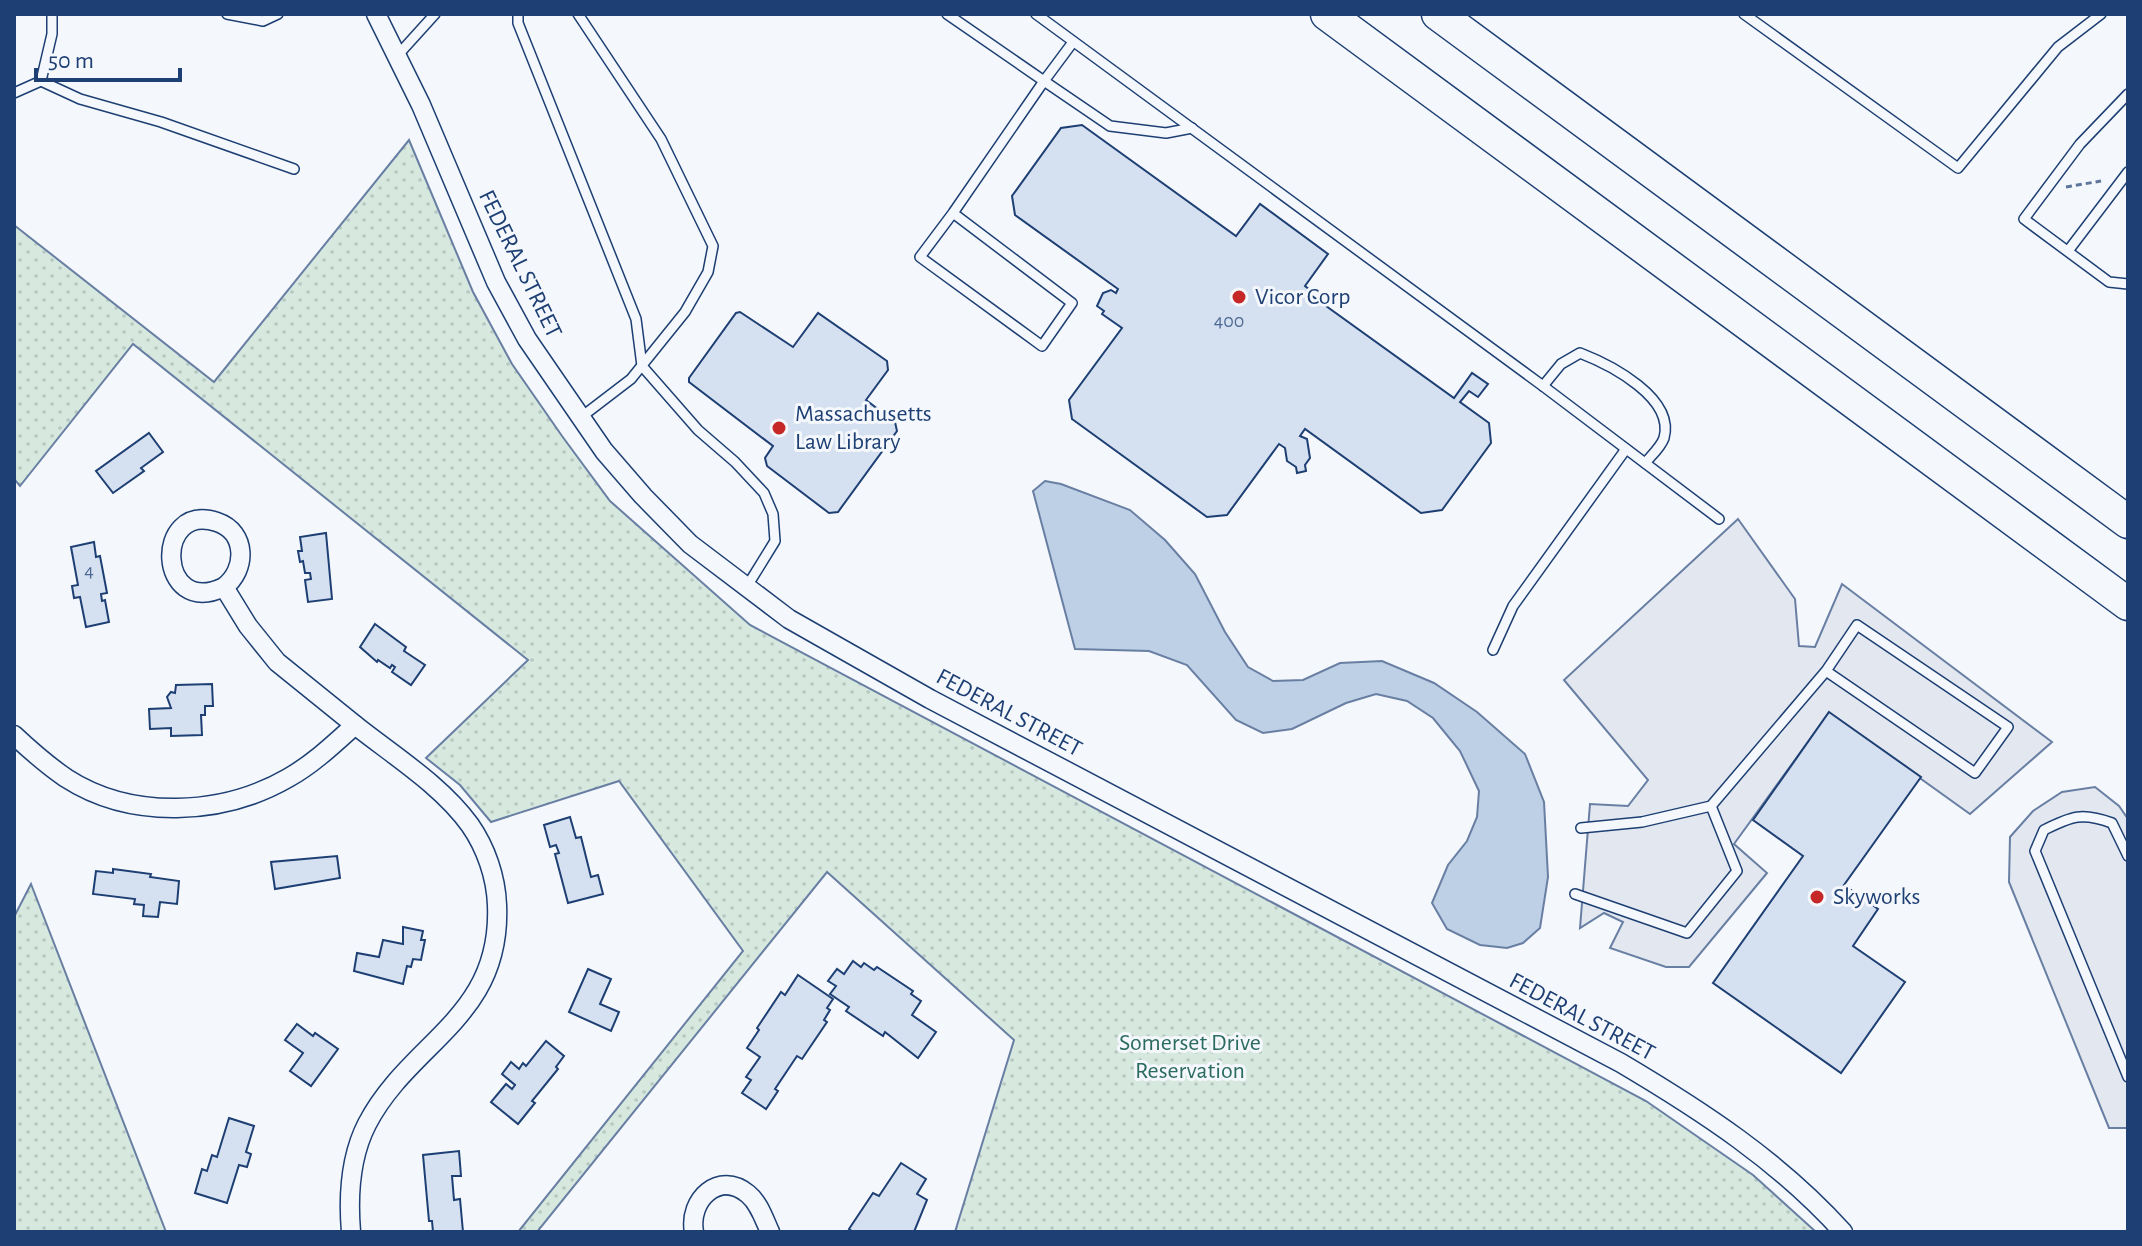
<svg xmlns="http://www.w3.org/2000/svg" width="2142" height="1246" font-family="'Alegreya Sans',sans-serif">
<defs>
<pattern id="park-dots" width="8" height="8" patternUnits="userSpaceOnUse" patternTransform="scale(2)"><rect width="8" height="8" fill="#d7e8df"/><path d="M2 2h.1M6 6h.1" fill="none" stroke="#b8c8c3" stroke-width="1.8" stroke-linecap="round"/></pattern>
</defs>
<rect width="100%" height="100%" fill="#f4f7fb"/>
<g fill="url(#park-dots)" stroke="#687fa3" stroke-width="2">
<path d="M409,140L473,292L512,364L562,436L610,501L750,625L1646,1101L1753,1175L1816,1232H955L1014,1040L827,872L537,1232H518L743,951L619,781L491,822L460,785L426,758L528,660L133,344L20,486L14,479V225L214,382Z"/>
<path d="M31,884L166,1232H14V917Z"/>
</g>
<g fill="#e3e8f0" stroke="#687fa3" stroke-width="2">
<path d="M1738,519L1795,599L1799,646L1815,647L1842,584L2052,742L1970,814L1829,713L1734,844L1767,873L1689,967H1666L1610,948L1623,922L1604,913L1580,928L1590,804L1628,806L1648,780L1564,680Z"/>
<path d="M2095,787L2119,806L2128,819V1128H2109L2009,882L2010,837L2033,811L2062,792Z"/>
</g>
<path fill="#bed0e5" stroke="#687fa3" stroke-width="2" d="M1045,481L1061,484L1130,510L1165,540L1195,574L1225,632L1248,667L1273,681L1303,680L1340,663L1382,661L1434,683L1477,712L1525,754L1544,802L1548,877L1540,928L1523,943L1507,948L1480,945L1447,929L1432,903L1448,865L1467,841L1477,817L1479,791L1460,751L1433,718L1407,701L1376,694L1346,703L1292,729L1263,733L1236,720L1187,665L1149,651L1075,649L1033,491Z"/>
<g fill="#d5e0f0" stroke="#1d3f73" stroke-width="2">
<path d="M1082,125L1236,236L1260,204L1328,254L1305,286L1310,290L1308,293L1454,398L1472,373L1488,384L1478,397L1469,391L1460,402L1489,423L1491,443L1442,510L1421,513L1305,429L1300,436L1307,439L1310,458L1305,465L1306,471L1297,473L1296,467L1287,461L1285,448L1279,444L1227,515L1207,517L1072,419L1069,400L1122,328L1102,314L1104,311L1097,306L1103,293L1111,290L1116,293L1118,289L1015,215L1012,196L1061,128Z"/>
<path d="M740,312L793,347L818,313L887,361L888,370L866,400L895,422L897,431L838,512L829,513L767,466L765,458L773,446L689,382V378L736,313Z"/>
<path d="M149,433L163,452L141,468L144,471L113,493L96,471Z"/>
<path d="M326,533L332,599L308,602L305,580L311,579L310,573H305L303,561L300,562L298,551H302L300,537Z"/>
<path d="M94,542L96,557L100,556L107,593L101,594L102,601L105,600L109,622L86,627L80,597L74,598L72,586L78,585L71,547Z"/>
<path d="M375,624L406,647L404,651L425,665L411,685L392,672L395,667L392,665L390,668L378,660L377,662L360,647Z"/>
<path d="M212,684L213,706H205V715H201L202,735L171,736V728L150,729L149,709L171,708L167,697L171,692L175,693L176,685Z"/>
<path d="M1829,712L1921,777L1844,885L1878,909L1853,946L1905,982L1841,1073L1713,983L1803,856L1753,820Z"/>
<path d="M570,817L576,838L581,837L591,877L598,875L603,894L568,903L555,854L559,853L556,845L550,847L544,825Z"/>
<path d="M337,856L340,878L275,889L271,862Z"/>
<path d="M113,869L151,874L150,877L179,881L177,904L160,902L158,917L143,916L144,905L134,904L135,899L93,894L96,871L113,873Z"/>
<path d="M403,927L423,931L421,940H425L421,960L413,959L411,967L407,966L403,984L354,971L357,953L379,957L383,940L403,944Z"/>
<path d="M853,961L861,967L864,963L874,970L877,967L913,991L911,994L921,1001L912,1015L936,1032L918,1058L885,1032L883,1036L846,1011L849,1007L830,994L836,986L828,981L837,969L844,974Z"/>
<path d="M588,969L611,979L600,1004L619,1012L611,1031L569,1012Z"/>
<path d="M798,975L833,999L827,1008L830,1010L824,1020L827,1022L802,1059L797,1056L775,1089L778,1091L766,1109L742,1093L751,1080L746,1077L760,1057L747,1048L759,1030L757,1028L781,992L785,995Z"/>
<path d="M297,1024L313,1036L315,1033L338,1049L311,1086L290,1071L303,1053L285,1040Z"/>
<path d="M546,1041L564,1056L556,1067L558,1069L532,1101L535,1103L518,1124L491,1102L506,1084L512,1089L515,1085L502,1074L511,1062L519,1069L523,1063L526,1066Z"/>
<path d="M229,1118L254,1126L246,1152L251,1154L247,1167L239,1165L227,1203L195,1193L202,1169L207,1171L212,1155L217,1157Z"/>
<path d="M459,1151L461,1176H452L454,1200L460,1199L463,1232H433L432,1221H429L423,1155Z"/>
<path d="M901,1163L926,1179L917,1194L927,1200L914,1232H853L849,1229L873,1193L879,1196Z"/>
</g>
<g fill="none" stroke-linecap="round" stroke-linejoin="round">
<g stroke="#1d3f73" stroke-width="12">
<g id="service">
<path d="M52,14V34L41,81L80,99L161,122L294,169"/>
<path d="M227,14L263,21L278,14"/>
<path d="M518,14V23L636,319L642,366L698,430L735,462L764,493L773,514L775,541L746,588"/>
<path d="M578,14L661,139L713,246L708,272L685,312L631,379L580,418"/>
<path d="M947,14L1044,81L953,213L920,257L1042,346L1072,303L953,213"/>
<path d="M1036,14L1543,386L1719,519"/>
<path d="M1744,14L1958,168L2058,47L2101,14"/>
<path d="M1073,42L1044,81L1110,126L1166,133L1192,128"/>
<path d="M397,56L435,14"/>
<path d="M14,93L41,81"/>
<path d="M2128,94L2080,144L2024,219L2109,282L2128,284"/>
<path d="M2068,251L2128,172"/>
<path d="M1543,386L1561,364L1580,353C1611,365 1675,398 1664,438C1661,447 1651,456 1645,463"/>
<path d="M1493,650L1513,606L1626,449"/>
<path d="M1581,828L1642,822L1711,806L1826,671L1975,773L2008,727L1857,625L1826,671"/>
<path d="M2128,856L2112,823C2082,812 2072,816 2044,830L2035,851L2128,1077"/>
<path d="M1575,894L1687,933L1737,871L1711,806"/>
</g>
</g>
<g stroke="#1d3f73" stroke-width="21">
<g id="minor">
<path d="M376,14L421,105L496,282L527,339L604,451L643,496L690,544L789,619L930,699L1621,1063C1702,1111 1779,1161 1843,1232"/>
<path d="M224,587C157,619 153,501 217,522C247,532 247,570 224,587L248,626L277,662L355,725"/>
<path d="M14,735C30,750 47,765 66,778C131,820 222,816 288,778C313,764 334,744 355,725C394,756 441,785 470,825C486,848 496,877 497,905C502,1018 410,1041 367,1124C350,1157 348,1196 351,1232"/>
<path d="M694,1232C688,1200 719,1170 748,1194C759,1203 764,1219 770,1232"/>
</g>
</g>
<g stroke="#1d3f73" stroke-width="35">
<g id="motorway">
<path d="M1327,14L2128,604"/>
<path d="M1438,14L2128,522"/>
</g>
</g>
<path stroke="#5e769c" stroke-width="3" stroke-dasharray="6 4" stroke-linecap="butt" d="M2066,187L2101,181"/>
<use href="#service" stroke="#f4f7fb" stroke-width="9"/>
<use href="#minor" stroke="#f4f7fb" stroke-width="18"/>
<use href="#motorway" stroke="#f4f7fb" stroke-width="32"/>
</g>
<g fill="#c62828" stroke="#f4f7fb" stroke-width="3">
<circle cx="1239" cy="297" r="8"/>
<circle cx="779" cy="428" r="8"/>
<circle cx="1817" cy="897" r="8"/>
</g>
<g text-anchor="middle" dominant-baseline="central" stroke-width="6" stroke-linejoin="round" paint-order="stroke">
<g font-size="20" fill="#4b6792">
<text x="1229" y="321">400</text>
<text x="89" y="571">4</text>
</g>
<g font-size="24" fill="#1d3f73" stroke="#f4f7fb">
<text transform="translate(520 264) rotate(64)">FEDERAL STREET</text>
<text transform="translate(1009 713) rotate(28)">FEDERAL STREET</text>
<text transform="translate(1582 1017) rotate(28)">FEDERAL STREET</text>
</g>
<g font-size="24" fill="#1d3f73" stroke="#f4f7fb" text-anchor="start">
<text x="1255" y="297">Vicor Corp</text>
<text x="795" y="414">Massachusetts<tspan x="795" dy="28">Law Library</tspan></text>
<text x="1833" y="897">Skyworks</text>
</g>
<g font-size="24" fill="#2c6c60" stroke="#f4f7fb">
<text x="1190" y="1043">Somerset Drive<tspan x="1190" dy="28">Reservation</tspan></text>
</g>
</g>
<rect width="2142" height="1246" fill="none" stroke="#1d3f73" stroke-width="32"/>
<path d="M36 68v12h144v-12" fill="none" stroke="#1d3f73" stroke-width="4"/>
<text x="48" y="68" font-size="24" fill="#1d3f73" stroke="#f4f7fb" stroke-width="6" paint-order="stroke">50 m</text>
</svg>
